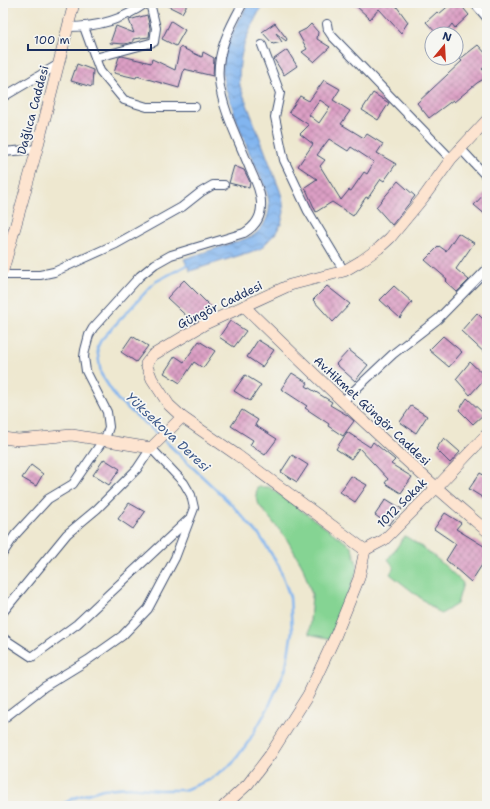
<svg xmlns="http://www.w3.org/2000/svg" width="490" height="809" font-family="'Shantell Sans',sans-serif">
<defs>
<pattern id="water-waves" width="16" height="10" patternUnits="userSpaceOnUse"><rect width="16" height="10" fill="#82b5ef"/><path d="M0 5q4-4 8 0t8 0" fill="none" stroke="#6a94c5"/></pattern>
<pattern id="building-cross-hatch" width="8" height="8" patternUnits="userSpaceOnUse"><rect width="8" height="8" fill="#dc9fc4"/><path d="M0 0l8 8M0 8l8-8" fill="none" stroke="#b282a2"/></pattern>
</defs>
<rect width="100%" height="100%" fill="#f6f6f2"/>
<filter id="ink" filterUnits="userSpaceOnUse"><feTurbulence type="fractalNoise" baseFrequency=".025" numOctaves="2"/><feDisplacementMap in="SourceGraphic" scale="8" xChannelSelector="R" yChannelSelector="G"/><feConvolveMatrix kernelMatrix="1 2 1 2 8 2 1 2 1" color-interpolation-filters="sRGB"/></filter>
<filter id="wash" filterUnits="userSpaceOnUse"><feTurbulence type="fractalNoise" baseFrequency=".012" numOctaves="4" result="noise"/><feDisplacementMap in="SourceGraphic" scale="16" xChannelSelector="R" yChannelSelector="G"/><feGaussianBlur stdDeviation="0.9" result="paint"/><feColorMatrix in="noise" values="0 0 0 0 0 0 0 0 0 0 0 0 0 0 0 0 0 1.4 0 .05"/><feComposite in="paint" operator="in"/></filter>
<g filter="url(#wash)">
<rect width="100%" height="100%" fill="#eee8d0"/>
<g fill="#85d493" stroke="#508278">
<path d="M257,487H269L351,546L358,567L332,639L309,634L312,595L302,565L286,538L259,505L256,495Z"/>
<path d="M405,536C427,549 445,565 463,583L457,604L441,614L390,574L394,567L388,559Z"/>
</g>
<path fill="url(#water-waves)" stroke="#4e72a6" d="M249,3H264C249,29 236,55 240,86L282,196L284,212L281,224L275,234L260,249L190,271L184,259L251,237C261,230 267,222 269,210C271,190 254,166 247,147C238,126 232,105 224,84C218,55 235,26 249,3Z"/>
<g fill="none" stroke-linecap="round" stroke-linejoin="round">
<g stroke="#82b5ef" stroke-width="2.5">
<path d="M159,435L117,399L101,374L97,348L101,340L155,282L189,264"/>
<path d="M59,806L74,798L103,789L130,787L158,790H184L209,780L232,764L249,741L268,708L286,668L292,631L290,597L279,566L260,536L232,505L164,440"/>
</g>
</g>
<g id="blocks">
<g fill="url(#building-cross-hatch)" fill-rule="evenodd">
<path d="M162,3H188L182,13Z"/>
<path d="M353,3H394L408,22L401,33L379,9L370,19Z"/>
<path d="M452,3H459L469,15L455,28L452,24L444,34H437L426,22L437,12L439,14Z"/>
<path d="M147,15L150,28L149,37L133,39V42L125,44L110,43L116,26L134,33L129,20Z"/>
<path d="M171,21L185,30L176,46L162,39Z"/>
<path d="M275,23L287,39L286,41L276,33L282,42L273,44L262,32Z"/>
<path d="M311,24L318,32L317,39L330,47L314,62L302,52L307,49L298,33L306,29Z"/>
<path d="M478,45L487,55V65L482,69L487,74V77L477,83L454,102L453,100L429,118L417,103L462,61L460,59Z"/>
<path d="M180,47L202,57L203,52L214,58L213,76L184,69L179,88L137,76L136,78L114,73L119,57L122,56L151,63L152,59L175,70Z"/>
<path d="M287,50L297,66L284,75L274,59Z"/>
<path d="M77,64L93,70L92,87L71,81Z"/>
<path d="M324,80L340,89L333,100L350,111L341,124L364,138L367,134L383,144L377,153L396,164L384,181L381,179L368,198L366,197L353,216L332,202L316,212L305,187L317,179L298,166L313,144L300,134L309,125L289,112L300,96L309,101ZM320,100L330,107L319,123L309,115ZM329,139L348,151L351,147L374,162L367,174L364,172L351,191L349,190L341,200L320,166L325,160L317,155Z"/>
<path d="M373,93L389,103L378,120L362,110Z"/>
<path d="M234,166L244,170L250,182L249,188L229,183Z"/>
<path d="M398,181L415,196L392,225L376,207Z"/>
<path d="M487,191V216L474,205Z"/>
<path d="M458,233L474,243L456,269L469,280L457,292L445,281L447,279L425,260L439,246L446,251Z"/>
<path d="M184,280L213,309L206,316L194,323L167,298Z"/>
<path d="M327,286L350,304L333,322L313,300Z"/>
<path d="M394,286L412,302L400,318L380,300Z"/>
<path d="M477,313L487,323V355L461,331Z"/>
<path d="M230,321L246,331L234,347L219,337Z"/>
<path d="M132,336L148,346L136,362L121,352Z"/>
<path d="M443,336L462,352L449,367L429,350Z"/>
<path d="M258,340L274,350L262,367L247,357Z"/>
<path d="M199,341L215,351L203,368L194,362L180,383L164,373L175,356L184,362Z"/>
<path d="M349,350L368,365L355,381L336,364Z"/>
<path d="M470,362L486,377L470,395L456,379Z"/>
<path d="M292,373L308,383L306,386L332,402L330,405L347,415L354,421L343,436L328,426L329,424L305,408L307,406L281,389Z"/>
<path d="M245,375L261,385L250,401L234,391Z"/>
<path d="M467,398L484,414L473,424L459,410Z"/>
<path d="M411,406L427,416L416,433L400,422Z"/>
<path d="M242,410L258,420L255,425L277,439L265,455L250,445L253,440L231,426Z"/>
<path d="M347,432L370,447L373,442L395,460L391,464L412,477L401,493L385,483L388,479L359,448L351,459L336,449Z"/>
<path d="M444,438L460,452L450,463L436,449Z"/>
<path d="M292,455L308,465L297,482L281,472Z"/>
<path d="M104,459L120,469L109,485L93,475Z"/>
<path d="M31,465L43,474L36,486L22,478Z"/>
<path d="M480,473L487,477V496L485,499L469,489Z"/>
<path d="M351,476L367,485L355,502L340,492Z"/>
<path d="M386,499L402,509L389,525L375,515Z"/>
<path d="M129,503L145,512L133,529L118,519Z"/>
<path d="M445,513L461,523L456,529L487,548V557L471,582L446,560L456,544L434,529Z"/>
</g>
</g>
</g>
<g filter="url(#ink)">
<use href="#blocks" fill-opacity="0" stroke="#3b4b6f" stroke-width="1"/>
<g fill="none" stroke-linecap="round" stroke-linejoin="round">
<g stroke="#3b4b6f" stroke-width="10">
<g id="street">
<path d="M474,3L487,18"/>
<path d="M327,24L328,30L332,36L451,159"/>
<path d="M68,27C96,27 123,20 146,3"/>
<path d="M84,27L100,71L124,100L147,107H195"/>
<path d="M262,45L280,93L275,117L284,160L308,211L344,271"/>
<path d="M95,58L154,42L156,28L150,3"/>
<path d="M3,97L59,64"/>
<path d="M460,148L487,177"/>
<path d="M3,152L37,149"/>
<path d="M3,275H40L54,272L116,244L182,207L201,192L213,185H224"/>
<path d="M342,402L393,354L438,319L487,269"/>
<path d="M3,553L15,535L48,499L73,484L106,436L109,427L107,412L86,371L84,357L85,350L89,335L93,328L140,276L155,264L171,255L244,233C254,227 261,218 261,206C262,194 255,180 250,169C239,141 222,110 219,80C216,52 230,27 243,3"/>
<path d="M3,612L67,534L97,509L137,469L151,448L184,483L191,495L194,508L175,558L148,609L122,636L88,660L44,687L3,719"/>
<path d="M3,638L32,657L77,624L188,520"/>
</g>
</g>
<g stroke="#3b4b6f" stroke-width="12">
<g id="secondary">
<path d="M3,270L37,149L74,3"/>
<path d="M244,306C323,383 402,460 487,531"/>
<path d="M3,438L18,440L72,435L151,448L182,417"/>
<path d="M365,550L237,455L182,417L169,405L152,379L146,364L153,355L205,324L290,285L344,271L361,261L379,248L390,238L423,198L451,159L487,120"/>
<path d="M365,550L384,540L436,488L487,434"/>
<path d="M224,806L248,784L270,755L308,695L335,637L359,578L365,550"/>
</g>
</g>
<use href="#street" stroke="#fff" stroke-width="8"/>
<use href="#secondary" stroke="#fde4d0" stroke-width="11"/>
</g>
</g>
<g text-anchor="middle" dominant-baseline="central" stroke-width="3.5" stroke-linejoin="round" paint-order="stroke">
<g font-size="12" fill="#1b2f5e" stroke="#f6f6f2">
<text transform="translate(33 110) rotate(-75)">Dağlıca Caddesi</text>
<text transform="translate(220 305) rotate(-26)">Güngör Caddesi</text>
<text transform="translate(372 411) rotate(43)">Av.Hikmet Güngör Caddesi</text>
<text transform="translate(402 503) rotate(-45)">1012 Sokak</text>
</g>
<g font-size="13" font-style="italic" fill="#3a578a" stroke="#f6f6f2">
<text transform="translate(168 432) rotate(43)">Yüksekova Deresi</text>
</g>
</g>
<rect width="490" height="809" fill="none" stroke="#f6f6f2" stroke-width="16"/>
<g transform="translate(444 46) rotate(18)"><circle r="19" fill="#f6f6f2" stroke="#9ea6b7"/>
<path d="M0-3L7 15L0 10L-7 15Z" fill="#c8321e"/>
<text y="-6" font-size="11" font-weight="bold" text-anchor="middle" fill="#1b2f5e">N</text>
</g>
<path d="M28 44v6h123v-6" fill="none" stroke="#1b2f5e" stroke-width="2"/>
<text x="34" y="44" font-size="12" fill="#1b2f5e" stroke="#f6f6f2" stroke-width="3" paint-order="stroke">100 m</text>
</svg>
